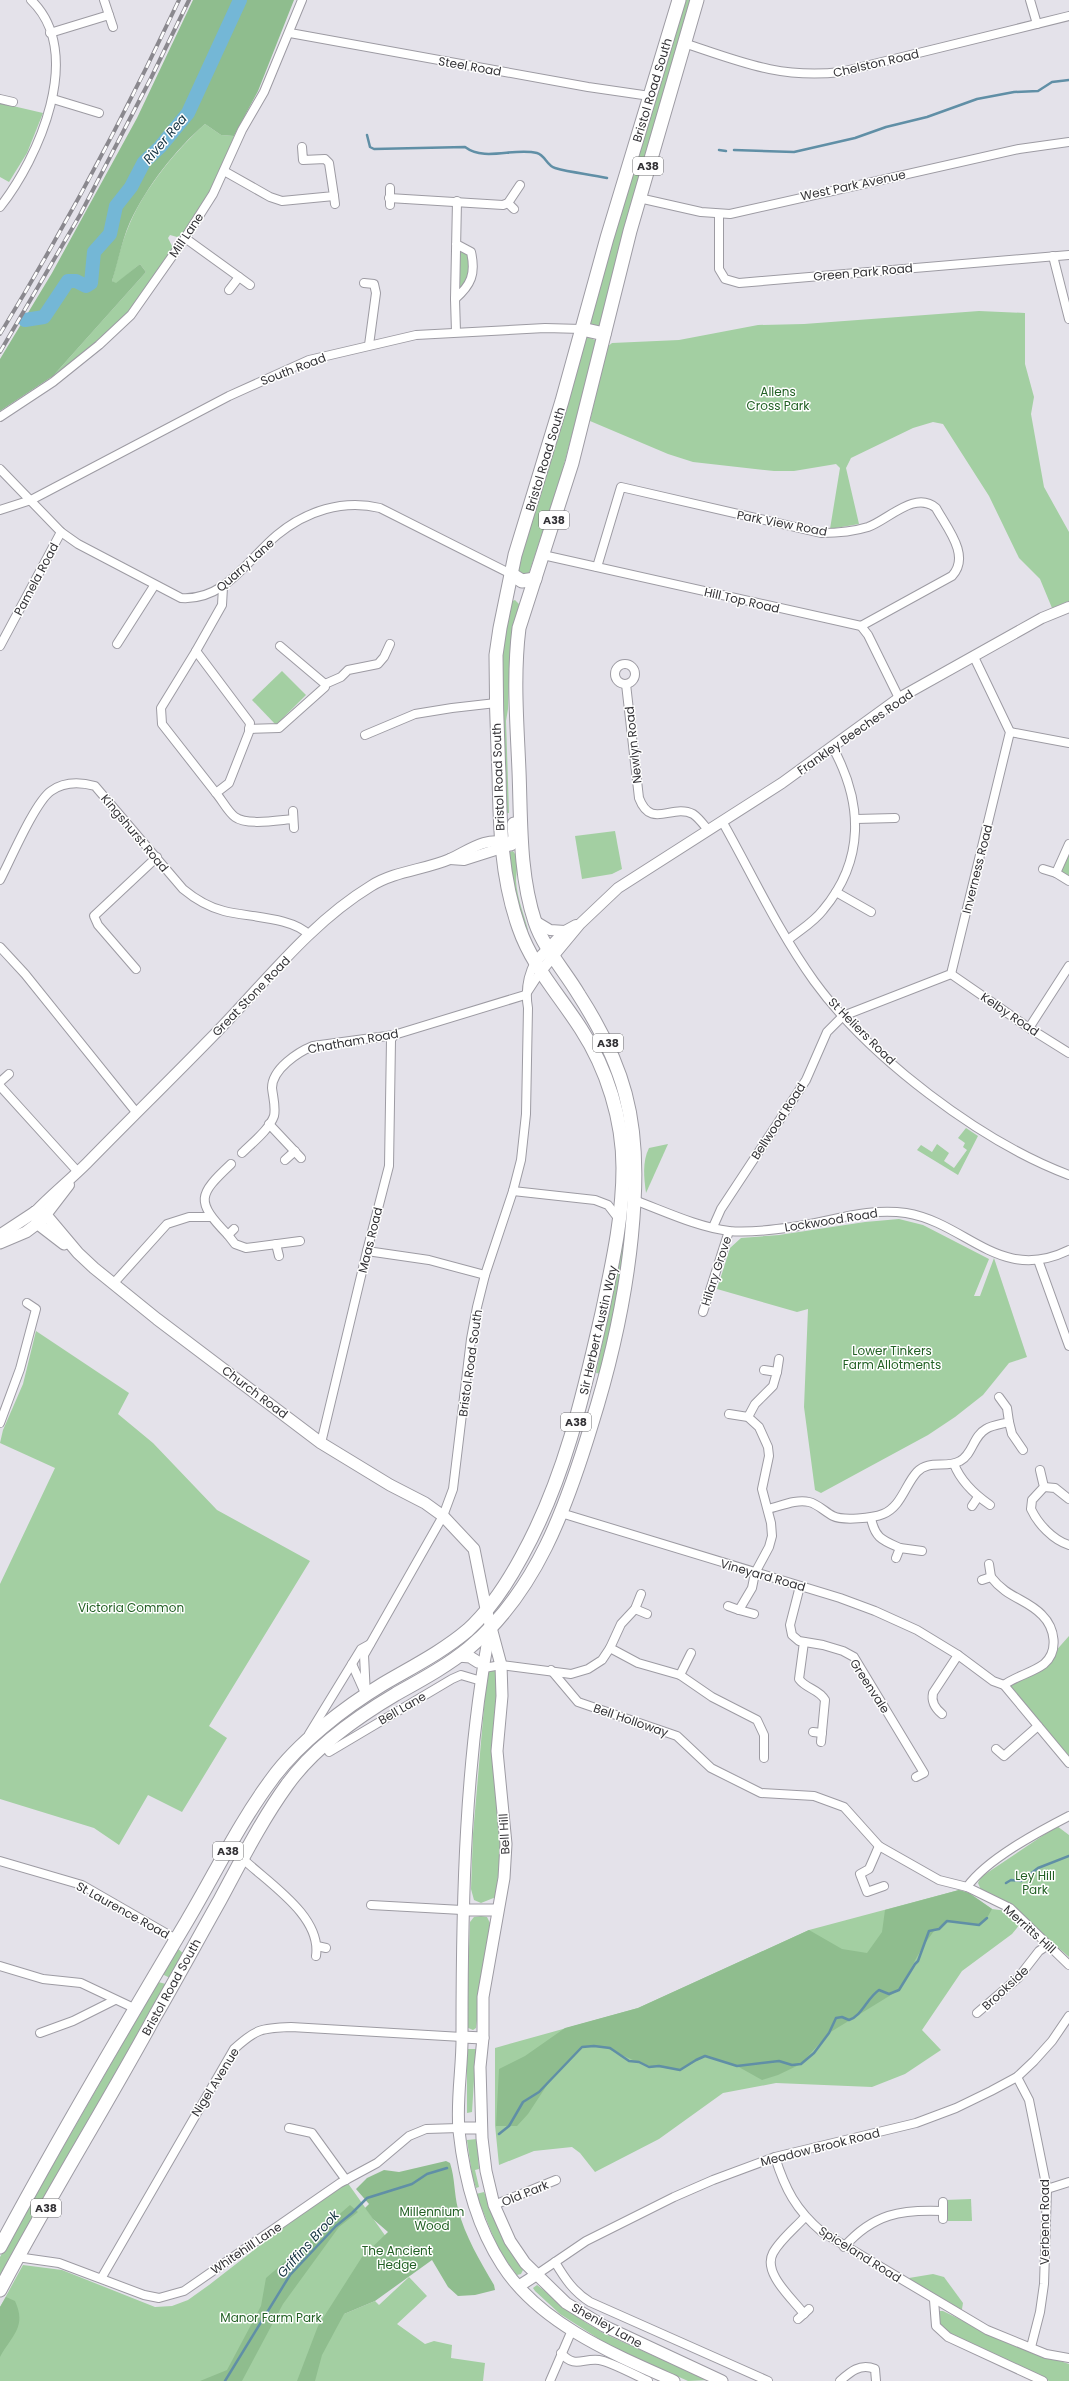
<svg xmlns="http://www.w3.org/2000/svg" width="1069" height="2381" font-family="Poppins,sans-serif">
<rect width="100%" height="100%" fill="#e4e2ea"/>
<g fill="#a3cfa2">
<path d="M682,0H693L599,327L586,324Z"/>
<path d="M0,103L43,113L27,153L9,182L0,177Z"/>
<path d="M205,124L221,135L234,136C227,155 195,232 177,237L170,235L168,238L173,248L129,312L97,343L55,378L53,376L146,272L140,264L116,284L112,281C117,262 122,241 130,223C145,188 177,149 205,124Z"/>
<path d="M459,250L468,251L470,279L459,290Z"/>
<path d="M979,311L1025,313V364L1034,397L1031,414L1044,487L1069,532V601L1052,608L1040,579L1019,558L989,496L943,424L933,422L913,428L851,458L846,468L859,524L830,529L840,468L836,464L794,471H774L693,462L668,454L590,421L607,347L612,343L679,340L758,325L804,324Z"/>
<path d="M583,337H588L597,341L559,483L528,576H523L515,569Z"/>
<path d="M515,600L520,605L510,656L508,709L506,721L509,813H503L500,650L507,603Z"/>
<path d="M282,671L306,695L276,725L252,700Z"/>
<path d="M615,831L622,869L612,874L582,879L575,836Z"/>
<path d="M1069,848V878L1061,874Z"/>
<path d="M513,851C520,859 516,871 516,881C517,898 524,914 528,930H526C521,913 505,868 510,852Z"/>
<path d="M966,1128L978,1136L958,1175L917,1150L921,1145L932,1152L937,1144L949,1153L944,1161L954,1168L967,1150L963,1147L965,1143L958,1138Z"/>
<path d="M668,1144L646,1193C644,1178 642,1162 649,1148Z"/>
<path d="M899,1219L923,1225L989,1259L974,1296H980L994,1258L1027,1357L1009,1363L983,1395L955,1417L928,1435L821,1493L815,1490L804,1407L808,1309L797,1312L717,1289L730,1248L741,1238L779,1235L865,1222Z"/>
<path d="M621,1236H626L621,1288L603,1374L596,1373L614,1287Z"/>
<path d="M36,1331L129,1393L118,1414L153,1443L217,1510L310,1561L209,1726L227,1738L182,1812L148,1795L119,1845L94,1828L0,1799V1584L55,1468L0,1443L3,1430L23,1384Z"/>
<path d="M1069,1636V1759L1008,1685L1037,1672Z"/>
<path d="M495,1669L497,1671L501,1842L496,1897L481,1903L474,1900L471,1889L473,1834L487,1673Z"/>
<path d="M1057,1826L1069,1835V1957L1009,1905L981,1890L978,1883L981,1877Z"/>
<path d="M959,1890L969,1893L992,1909L1007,1911L1021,1923L1012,1934L962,1971L922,2030L941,2050L905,2074L872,2087L776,2083L723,2093L659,2139L595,2172L580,2153L572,2147L534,2151L499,2165L495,2125V2048L638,2008L809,1930Z"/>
<path d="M481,1916L487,1917L490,1923L476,2028L473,2030L466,2027L470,1922L474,1917Z"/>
<path d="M175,1946L185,1955L172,1979L160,1973Z"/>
<path d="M158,1982L166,1984L0,2278V2257Z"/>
<path d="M467,2049H476L472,2112L467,2113Z"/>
<path d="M477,2139L479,2169L475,2170L479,2187L476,2188L472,2175L467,2140Z"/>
<path d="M347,2182L389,2241L344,2314L375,2301L379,2305L409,2277L427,2296L397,2324L425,2344L434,2341L452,2345L451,2358L485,2363L483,2381H0V2307L23,2265L62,2270L155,2307L172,2306L188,2300L209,2285L340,2183Z"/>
<path d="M484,2192L504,2242L523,2270L521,2274L517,2275L499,2251L476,2194Z"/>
<path d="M971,2199L972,2221H946L945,2200Z"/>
<path d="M933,2274L944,2277L963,2303L962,2309L957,2310L915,2285L909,2278Z"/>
<path d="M537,2285L585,2322L605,2334L708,2380L688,2381L610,2346L560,2314L535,2291L533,2288Z"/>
<path d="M939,2311H943L1012,2345L1069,2364V2381H1049L949,2335L940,2326Z"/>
</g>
<g fill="#8fbd8e">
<path d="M193,0H294L258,91L234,136L221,135L205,124C175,150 147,186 130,222C122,240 118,262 112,281L116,283L140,264L146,272L53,376L0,411V359L52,273L137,118Z"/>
<path d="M959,1890L969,1893L992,1909L987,1918L979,1925L947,1921L934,1931L923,1946L899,1990L829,2033L801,2064L778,2075L762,2080L737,2066L706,2056L680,2070L644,2065L604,2047H582L553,2076L528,2114L517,2126H496L499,2069L525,2056L565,2028L638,2008L809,1930L842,1949L867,1953L882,1932L885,1910Z"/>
<path d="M446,2161L450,2163C455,2178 454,2193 458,2209C465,2236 480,2261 494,2285L495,2290L475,2295L458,2296L448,2287L432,2260L375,2301L344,2314L322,2355L315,2381H297L318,2326L362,2257L388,2232L373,2219L365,2208L369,2204L356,2189L367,2178L384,2170L399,2172Z"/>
<path d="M350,2205L358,2212L339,2227L283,2304L242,2381H200L227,2370L261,2306L266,2278Z"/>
<path d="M6,2297L15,2301C27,2327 12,2335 0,2357V2307Z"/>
</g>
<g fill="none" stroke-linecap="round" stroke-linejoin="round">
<g stroke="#608fa6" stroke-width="2.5">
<path d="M367,135L370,147L374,149L465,147C485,162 514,147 537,153C545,155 547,166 555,168C572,173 590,174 607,178"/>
<path d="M719,150L726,151"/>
<path d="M734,150L794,152L855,138L886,127L927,117L977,99L1014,92L1038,91L1052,82L1069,80"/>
<path d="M1006,1883L1011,1880L1021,1881L1038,1868L1069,1856"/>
<path d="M499,2134L509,2126L523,2102L539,2092L582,2047L594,2046L610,2048L629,2061L639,2062L649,2067L659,2066L680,2070L696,2060L705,2056L737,2066L779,2061L792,2065L801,2064L814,2053L829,2033L836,2018L842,2017L849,2020C862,2016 867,1998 879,1990L889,1994L899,1990L915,1964L918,1961L929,1931L939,1929L947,1921L979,1925L987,1918"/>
<path d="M225,2381L290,2275L336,2226L352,2213L367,2198L412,2184L427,2174L447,2168"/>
</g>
<path stroke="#74b7d6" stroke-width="14" d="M25,320L44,317L68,281H76L86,286L91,283L94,252L110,234L116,206L131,187L144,162L160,147L188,113L240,0"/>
<g stroke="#9d9ba3" stroke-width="10">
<g id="minor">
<path d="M104,0L109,15"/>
<path d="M1030,0L1037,24"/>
<path d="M50,33L109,15L113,27"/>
<path d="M290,33L588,87L650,96"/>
<path d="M684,43C741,62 780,79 841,72L1069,16"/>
<path d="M0,99L13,102"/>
<path d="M53,99L99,113"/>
<path d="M224,171L270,197L282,201L334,196L329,163L325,159L303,160L302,147"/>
<path d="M390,188V205"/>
<path d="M334,196L335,204"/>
<path d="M389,198L503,205L508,203L520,185"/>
<path d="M639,198L701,212L730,214L1019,149L1069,142"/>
<path d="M508,203L514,209"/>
<path d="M0,207C38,159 86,53 31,0"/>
<path d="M719,214V269L725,279L739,283L1069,255"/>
<path d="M185,238L239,277"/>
<path d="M456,244L471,252C476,274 471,285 455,299L457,201"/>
<path d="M1053,256L1069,319"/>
<path d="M364,283L374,284L376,293L369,345"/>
<path d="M229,290L239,277L250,285"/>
<path d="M455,299L456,332"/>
<path d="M0,417L53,382L99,345L131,315L185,238L213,194L242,130L264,92L302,0"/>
<path d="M0,469L61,532L78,544L181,598C225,601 247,560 277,535C306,511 343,499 380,508L511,574"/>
<path d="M0,510L31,500L229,396L309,360L416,335L545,328L582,329"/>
<path d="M543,555L861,626L868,635L899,698"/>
<path d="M597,567L621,487L821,533C837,533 852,532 868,527C888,520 915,490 936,508C947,528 971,556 952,576L861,626"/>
<path d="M223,587L222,605L196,651L250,723L249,732L229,783L216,793C222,800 228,812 235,817C247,826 279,820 293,819"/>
<path d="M117,644L154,586"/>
<path d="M0,646L61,532"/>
<path d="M196,651L161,708L162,724L216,793"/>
<circle cx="625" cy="674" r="10"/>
<path d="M325,684L341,677L348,670L378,664L384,657L390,644"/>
<path d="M626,684L639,798C651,830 672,803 693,814C699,818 703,824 708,830"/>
<path d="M249,729L279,728L325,687V684L280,646"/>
<path d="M1010,732L1069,743"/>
<path d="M365,735L415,714L452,708L496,703"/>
<path d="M293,811L294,828"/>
<path d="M856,819L895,818"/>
<path d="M722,821C752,874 778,931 814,981C869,1057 981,1142 1069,1175"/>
<path d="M1069,844L1056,873L1069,881"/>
<path d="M1043,869L1056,873"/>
<path d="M0,880C10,861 35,802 51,791C65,781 80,782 95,786L183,889C195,899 208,907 224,911C247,917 293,917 309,935"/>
<path d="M836,892L871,912"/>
<path d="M788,940C800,930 814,922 823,910C865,860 863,803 833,748"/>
<path d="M0,947L25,974L136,1112"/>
<path d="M136,969L98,925L94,916L157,857"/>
<path d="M951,974L1029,1028L1069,1053"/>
<path d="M526,994L541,971"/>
<path d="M1029,1028L1069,966"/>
<path d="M0,1082L9,1074"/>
<path d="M0,1086L78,1172"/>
<path d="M269,1124L301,1158"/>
<path d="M242,1153C252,1143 269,1130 274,1116C276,1107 273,1097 272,1088C272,1069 298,1052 313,1046L394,1035L525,995"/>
<path d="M285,1160L295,1151"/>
<path d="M231,1164C198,1195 195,1201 228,1235L234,1229"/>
<path d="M513,1191L595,1200L608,1205L618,1218"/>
<path d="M634,1200C664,1211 697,1227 729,1231C749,1233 772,1230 792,1227C830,1222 867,1207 906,1213C967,1223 1000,1284 1069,1250"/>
<path d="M713,1227L721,1209L806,1080L827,1032L843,1016L951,974L1010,732L974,657"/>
<path d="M228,1235L235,1244L246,1248L300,1241"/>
<path d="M276,1244L279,1256"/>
<path d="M367,1251L429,1260L485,1275"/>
<path d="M1038,1260L1069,1346"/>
<path d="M113,1284L167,1224L189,1217H210"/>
<path d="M703,1312L729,1231"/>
<path d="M777,1372L779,1359"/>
<path d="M729,1414L748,1417L759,1427L768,1447L769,1456L762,1489L771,1523L772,1536L769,1547L755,1573L752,1588L739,1610L754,1614"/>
<path d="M748,1417L755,1404L773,1386L777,1372L764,1370"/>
<path d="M1009,1422L1012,1434L1023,1450"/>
<path d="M0,1423L20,1369L36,1309L27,1303"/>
<path d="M321,1443L367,1251L389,1166L391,1040L394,1035"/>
<path d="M954,1464C961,1482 974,1494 990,1505"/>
<path d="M1040,1470L1044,1487L1032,1500L1031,1509C1038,1524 1053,1540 1069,1545"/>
<path d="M1044,1487L1055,1488L1069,1499"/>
<path d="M972,1506L978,1497"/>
<path d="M768,1509C781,1506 796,1499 809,1502C818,1504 825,1512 833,1516C843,1521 873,1518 883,1514C901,1507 905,1485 917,1472C929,1459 946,1469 960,1461C973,1454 973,1436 986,1429C992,1425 1002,1424 1009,1422L1007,1408L999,1397"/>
<path d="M561,1513L840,1598L875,1611L917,1630L958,1655L993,1681L1004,1685L1069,1763"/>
<path d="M871,1518C875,1538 882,1540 900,1548L896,1558"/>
<path d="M900,1548L922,1551"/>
<path d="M989,1564L991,1577"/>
<path d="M982,1580L991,1577C1007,1598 1027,1599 1042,1615C1055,1628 1059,1651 1044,1664C1032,1673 1016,1676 1004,1685"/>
<path d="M800,1586L790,1625L792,1635L799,1641L823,1645L843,1651L854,1657L924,1773L916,1777"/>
<path d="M728,1606L739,1610"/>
<path d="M635,1609L647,1614"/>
<path d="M804,1642L799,1679C806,1689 819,1689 825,1700L821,1742"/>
<path d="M610,1648L638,1663L680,1675L712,1697L757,1720L764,1735V1758"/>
<path d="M352,1664L365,1693"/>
<path d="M484,1668L501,1665L571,1674L588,1669L602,1660L610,1648L621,1624L635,1609L641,1594"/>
<path d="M551,1670L578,1702L677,1736L711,1768L761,1793L814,1796L844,1807L879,1846L939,1880L967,1887L1010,1908L1069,1965"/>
<path d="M680,1675L691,1653"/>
<path d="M366,1696L364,1655L443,1516L453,1489L471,1339L477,1307L485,1275L513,1191L521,1160L526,1114L528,1008C525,991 527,977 535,962"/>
<path d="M942,1714C935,1708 931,1702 933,1693L958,1655"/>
<path d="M813,1732L822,1733"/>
<path d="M309,1734L361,1649L370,1644"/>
<path d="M996,1749L1004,1756L1038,1726"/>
<path d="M329,1752L452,1679L461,1675L478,1680"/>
<path d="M879,1846L869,1869L860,1874L867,1892L884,1886"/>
<path d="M242,1858C268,1883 322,1916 316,1956"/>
<path d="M0,1861L82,1885L176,1939"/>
<path d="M967,1887C987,1859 1038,1832 1069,1816"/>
<path d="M371,1905L462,1910"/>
<path d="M317,1946L326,1948"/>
<path d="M0,1966L43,1979L81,1983L136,2009"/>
<path d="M977,2013L1018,1978L1039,1951L1048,1945"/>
<path d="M40,2033L73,2021L115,2000"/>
<path d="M1017,2077L1029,2100L1047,2189L1044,2284L1040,2312L1031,2347"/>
<path d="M289,2128L312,2133L346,2180"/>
<path d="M775,2157C785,2189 796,2210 822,2232L987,2330L1046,2354L1069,2358"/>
<path d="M1047,2189L1069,2182"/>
<path d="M943,2202V2219"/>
<path d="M494,2205L556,2180"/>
<path d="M844,2247C873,2214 901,2209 943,2211"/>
<path d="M17,2257L59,2263L144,2295L159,2298L184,2291L340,2183L377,2163L409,2136L426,2129L459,2128"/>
<path d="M555,2262C565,2279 574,2292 590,2302L768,2381"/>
<path d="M536,2275L586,2241L674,2197L713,2180L775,2157L916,2123L956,2108L991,2091L1017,2077L1034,2061L1052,2041L1069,2016"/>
<path d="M102,2277L234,2049C256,2029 261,2028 291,2027L462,2037"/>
<path d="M934,2300L936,2326L948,2337L1043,2381"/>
<path d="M804,2314C793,2299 762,2273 773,2253C780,2240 795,2228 805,2217"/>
<path d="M798,2319L809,2309"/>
<path d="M561,2353C575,2369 582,2358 599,2360C609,2361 637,2376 648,2381"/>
<path d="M550,2381L572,2330"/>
<path d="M840,2381C850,2372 860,2363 875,2369L876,2381"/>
</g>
</g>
<g stroke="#9d9ba3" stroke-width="12">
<g id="tertiary">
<path d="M450,859L464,860L508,846"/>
<path d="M535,921L550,930L565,931"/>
<path d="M535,962L565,931L576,925"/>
<path d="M541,971L580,924L618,888L782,783L899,698L1042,618L1069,607"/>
<path d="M35,1212C51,1195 70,1180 87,1163C127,1122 168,1082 208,1041C261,988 307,925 371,886C395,871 424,870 450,859C468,851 486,836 507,843"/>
<path d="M46,1215L69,1185"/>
</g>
</g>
<g stroke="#9d9ba3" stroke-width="13">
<g id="secondary">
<path d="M35,1212L46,1215L78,1253L94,1268L157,1319L321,1443L390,1485L425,1503L443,1516L474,1549L486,1609L501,1665L502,1696L497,1751L506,1844L504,1878L483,1997V2038L480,2067L482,2138L486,2171L494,2205L510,2241L525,2263L566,2303L604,2326L722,2381"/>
<path d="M35,1212L38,1224L64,1244"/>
<path d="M0,1235L35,1212"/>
<path d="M0,1243L26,1232L42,1220"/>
<path d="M490,1629C465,1761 462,1898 462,2032C463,2064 456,2098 459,2131C464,2177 476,2225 502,2265C539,2323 613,2354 674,2381"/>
<path d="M458,1656L470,1657L478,1662"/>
<path d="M462,1910H497"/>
<path d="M462,2037L483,2038"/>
<path d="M459,2128H481"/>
<path d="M519,2286L536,2275"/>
</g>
</g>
<g stroke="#9d9ba3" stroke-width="15">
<g id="trunk">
<path d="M582,329L604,334"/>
<path d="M511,574L522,581L535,579"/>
<path d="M511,844L515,838L514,824"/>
<path d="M0,2247C59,2137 123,2029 187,1921C215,1874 239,1823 272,1779C298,1743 345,1707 383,1684C412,1667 442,1652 468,1630C490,1610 508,1582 522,1556C564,1480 583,1397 602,1313C612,1265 623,1217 623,1168C623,1120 607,1069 581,1029C560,996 532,966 519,928C501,877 500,827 499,774C497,734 496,695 496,655L500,628L515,555L562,401L607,238L679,0"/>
<path d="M0,2290C49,2197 105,2108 155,2016C177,1978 198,1939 220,1900C241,1861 261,1821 287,1785C314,1747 357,1717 396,1694C421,1680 447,1666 469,1648C536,1592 566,1508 591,1426C614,1353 630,1279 634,1202C639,1119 624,1065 579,995C565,971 544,949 535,922C519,874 521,820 519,771C517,723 513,676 519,628L572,463L630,231L697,0"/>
</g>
</g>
<use href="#minor" stroke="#fff" stroke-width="8"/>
<use href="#tertiary" stroke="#fff" stroke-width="10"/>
<use href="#secondary" stroke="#fff" stroke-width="11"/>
<use href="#trunk" stroke="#fff" stroke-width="13"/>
<g stroke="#8a888e" stroke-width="4">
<g id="rail">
<path d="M0,334C66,226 125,115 179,0"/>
<path d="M0,352L80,215L151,78L189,0"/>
</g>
</g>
<use href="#rail" stroke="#fff" stroke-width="2.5" stroke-dasharray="8" stroke-linecap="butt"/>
</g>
<g text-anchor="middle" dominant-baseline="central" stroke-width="3" stroke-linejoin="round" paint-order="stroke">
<g fill="#fff" stroke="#707072" stroke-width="1">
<rect x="633" y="157" width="30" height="18" rx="3"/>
<rect x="539" y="511" width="30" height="18" rx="3"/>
<rect x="593" y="1034" width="30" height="18" rx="3"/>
<rect x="561" y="1413" width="30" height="18" rx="3"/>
<rect x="213" y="1842" width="30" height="18" rx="3"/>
<rect x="31" y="2199" width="30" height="18" rx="3"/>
</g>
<g font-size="11" font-weight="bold" fill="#333236">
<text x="648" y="166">A38</text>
<text x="554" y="520">A38</text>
<text x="608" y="1043">A38</text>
<text x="576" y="1422">A38</text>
<text x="228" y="1851">A38</text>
<text x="46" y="2208">A38</text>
</g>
<g font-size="12" fill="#333236" stroke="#fff">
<text transform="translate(876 63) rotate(-13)">Chelston Road</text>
<text transform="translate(470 66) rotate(10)">Steel Road</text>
<text transform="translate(652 90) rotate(-73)">Bristol Road South</text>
<text transform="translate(853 185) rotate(-12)">West Park Avenue</text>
<text transform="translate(186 235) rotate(-56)">Mill Lane</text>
<text transform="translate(863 272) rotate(-5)">Green Park Road</text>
<text transform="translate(293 369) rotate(-21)">South Road</text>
<text transform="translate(545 459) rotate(-73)">Bristol Road South</text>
<text transform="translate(782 523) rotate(11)">Park View Road</text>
<text transform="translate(245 565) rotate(-42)">Quarry Lane</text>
<text transform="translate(36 579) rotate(-62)">Pamela Road</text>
<text transform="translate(742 600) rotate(13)">Hill Top Road</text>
<text transform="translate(855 732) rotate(-35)">Frankley Beeches Road</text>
<text transform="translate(633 745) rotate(-96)">Newlyn Road</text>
<text transform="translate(498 777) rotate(-92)">Bristol Road South</text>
<text transform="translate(135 833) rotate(50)">Kingshurst Road</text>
<text transform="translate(977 869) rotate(-76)">Inverness Road</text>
<text transform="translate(251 996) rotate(-46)">Great Stone Road</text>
<text transform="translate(1010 1014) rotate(34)">Kelby Road</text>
<text transform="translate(862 1031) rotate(45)">St Heliers Road</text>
<text transform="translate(353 1041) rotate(-10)">Chatham Road</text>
<text transform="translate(778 1121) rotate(-57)">Bellwood Road</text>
<text transform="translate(831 1220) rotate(-9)">Lockwood Road</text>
<text transform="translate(370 1240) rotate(-76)">Maas Road</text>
<text transform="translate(716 1271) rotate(-72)">Hilary Grove</text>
<text transform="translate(598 1330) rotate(-77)">Sir Herbert Austin Way</text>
<text transform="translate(470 1363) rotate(-82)">Bristol Road South</text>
<text transform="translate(255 1392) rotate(37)">Church Road</text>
<text transform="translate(763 1575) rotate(16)">Vineyard Road</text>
<text transform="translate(870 1686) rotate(57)">Greenvale</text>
<text transform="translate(402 1708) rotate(-30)">Bell Lane</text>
<text transform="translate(631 1720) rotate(19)">Bell Holloway</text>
<text transform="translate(504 1834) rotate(-93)">Bell Hill</text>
<text transform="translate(123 1910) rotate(29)">St Laurence Road</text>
<text transform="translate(1030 1929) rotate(42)">Merritts Hill</text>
<text transform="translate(171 1987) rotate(-61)">Bristol Road South</text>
<text transform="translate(1005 1988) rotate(-43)">Brookside</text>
<text transform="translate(215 2082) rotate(-58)">Nigel Avenue</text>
<text transform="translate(820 2147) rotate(-14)">Meadow Brook Road</text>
<text transform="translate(525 2193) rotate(-22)">Old Park</text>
<text transform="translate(1044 2222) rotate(-90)">Verbena Road</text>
<text transform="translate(246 2248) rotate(-34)">Whitehill Lane</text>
<text transform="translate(860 2254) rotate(32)">Spiceland Road</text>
<text transform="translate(607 2325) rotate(29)">Shenley Lane</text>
</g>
<g font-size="12" fill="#226024" stroke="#fff">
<text x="778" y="391">Allens<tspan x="778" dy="14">Cross Park</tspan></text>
<text x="892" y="1350">Lower Tinkers<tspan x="892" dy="14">Farm Allotments</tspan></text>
<text x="131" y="1607">Victoria Common</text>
<text x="1035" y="1875">Ley Hill<tspan x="1035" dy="14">Park</tspan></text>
<text x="432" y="2211">Millennium<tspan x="432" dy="14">Wood</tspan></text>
<text x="397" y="2250">The Ancient<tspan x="397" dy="14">Hedge</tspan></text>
<text x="271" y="2317">Manor Farm Park</text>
</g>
<g font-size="13" font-style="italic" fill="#133240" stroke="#fff">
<text transform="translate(165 139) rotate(-50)">River Rea</text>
<text transform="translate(308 2244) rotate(-48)">Griffins Brook</text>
</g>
</g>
</svg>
